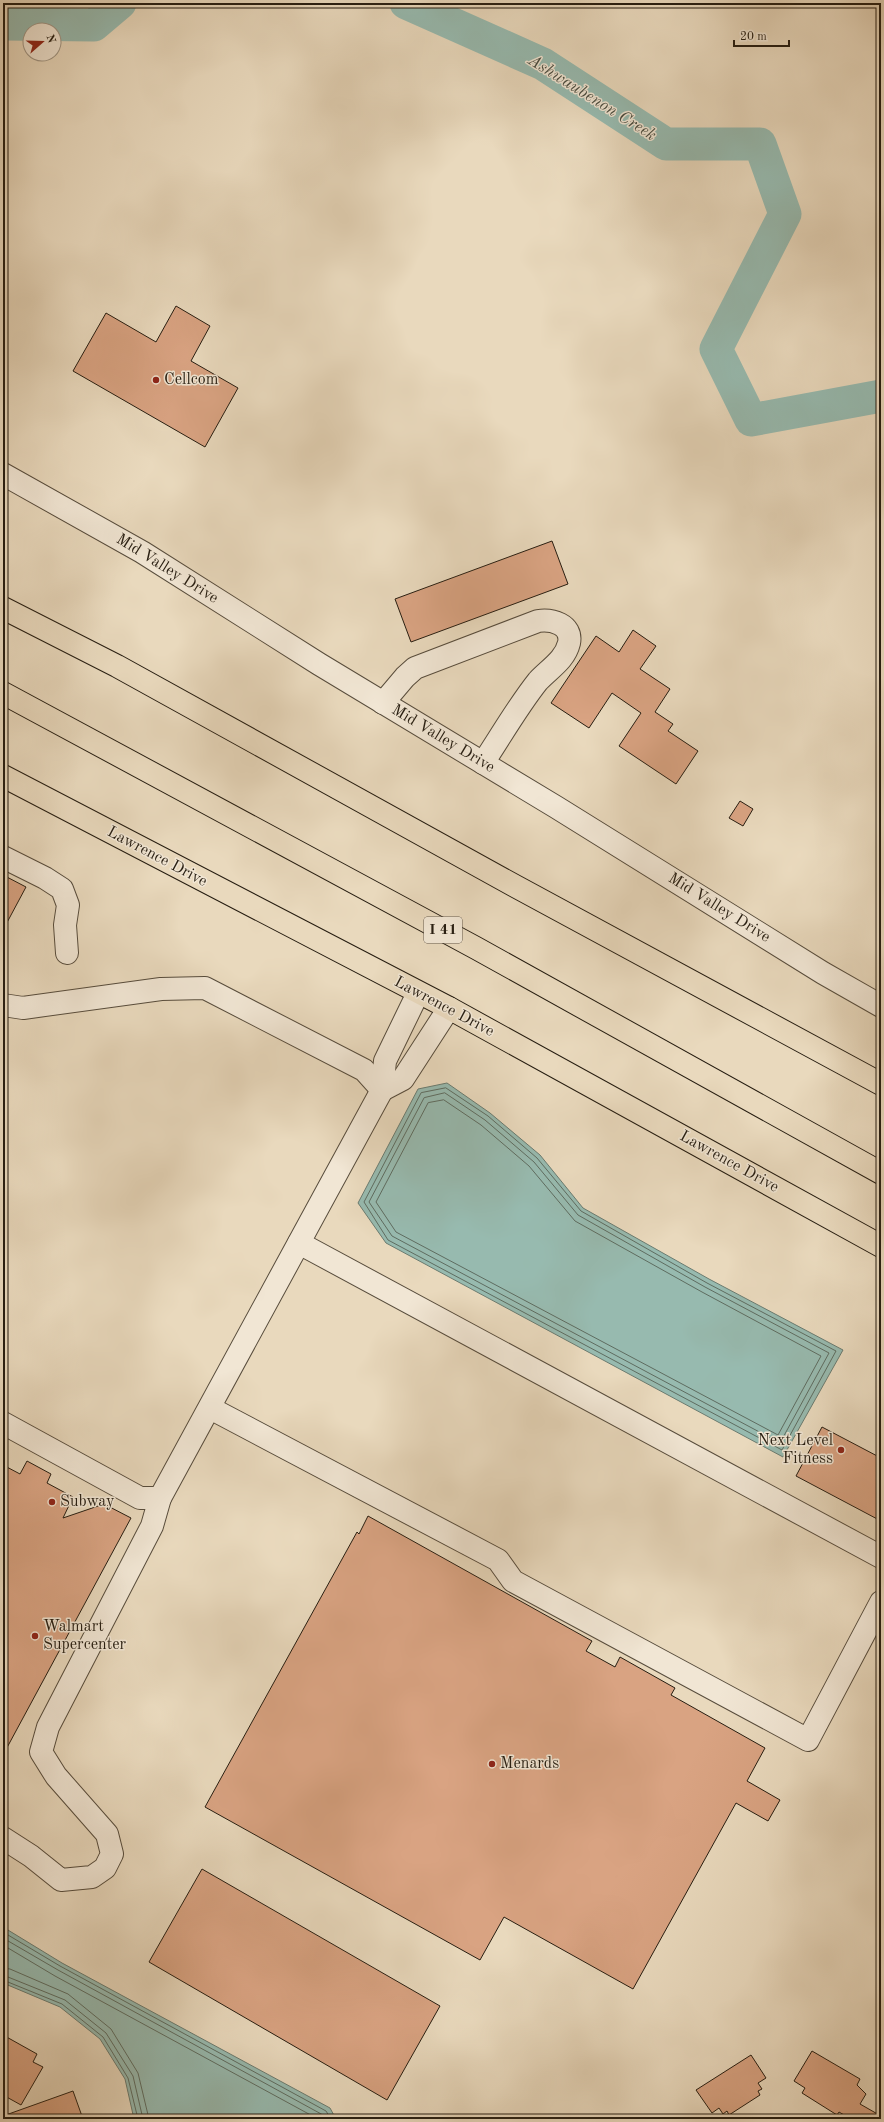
<svg xmlns="http://www.w3.org/2000/svg" width="884" height="2122" font-family="'Old Standard TT',serif">
<rect width="100%" height="100%" fill="#e9d9bd"/>
<filter id="stains"><feTurbulence type="fractalNoise" baseFrequency=".005" numOctaves="4"/><feColorMatrix values="0 0 0 0 .2 0 0 0 0 .09 0 0 0 0 .02 0 0 0 .5 -.17"/></filter>
<radialGradient id="worn" r=".72"><stop offset=".6" stop-color="#630" stop-opacity="0"/><stop offset="1" stop-color="#630" stop-opacity=".3"/></radialGradient>
<g fill="#97baaf" stroke="#6a7b70">
<path d="M447,1083L490,1113L540,1155L583,1208L709,1279L843,1350L783,1457L386,1243L358,1203L418,1089Z"/>
<path d="M3,1927L62,1963L330,2108L336,2119H134L125,2079L100,2039L60,2007L3,1983Z"/>
</g>
<g fill="none" stroke-linecap="round" stroke-linejoin="round">
<g stroke="#5e6c60" stroke-width="1">
<path d="M446,1088L488,1116L537,1158L581,1211L707,1283L836,1351L782,1450L388,1240L364,1202L421,1093Z"/>
<path d="M445,1093L485,1120L534,1162L578,1215L705,1287L829,1353L780,1443L392,1236L369,1202L424,1098Z"/>
<path d="M444,1100L481,1125L529,1166L575,1221L702,1292L821,1356L778,1435L396,1232L376,1202L428,1103Z"/>
<path d="M3,1932L60,1966L326,2111L331,2119"/>
<path d="M3,1938L58,1970L323,2115L326,2119"/>
<path d="M3,1945L55,1976L318,2119"/>
<path d="M3,1968L10,1969L68,1994L111,2029L138,2073L149,2119"/>
<path d="M3,1975L65,2000L106,2033L133,2076L143,2119"/>
<path d="M3,1980L62,2004L103,2037L128,2078L138,2119"/>
</g>
<g stroke="#97baaf" stroke-width="33">
<path d="M406,3L543,64L666,144H760L785,214L716,349L751,420L881,396"/>
<path d="M3,24L94,25L120,3"/>
</g>
</g>
<g fill="#d9a382" stroke="#261d11">
<path d="M176,306L210,326L191,361L238,388L205,447L73,371L106,313L156,342Z"/>
<path d="M552,541L568,584L411,642L395,599Z"/>
<path d="M633,630L656,646L640,669L670,689L655,712L673,724L668,731L698,751L676,784L619,746L641,713L612,693L589,728L551,703L596,636L619,652Z"/>
<path d="M740,801L753,809L743,826L729,818Z"/>
<path d="M3,875L26,887L3,930Z"/>
<path d="M822,1427L881,1458V1521L796,1476Z"/>
<path d="M27,1461L51,1474L47,1483L73,1497L63,1518L104,1504L131,1518L3,1755V1465L20,1474Z"/>
<path d="M368,1516L592,1641L586,1651L615,1667L620,1657L675,1688L671,1695L765,1748L747,1781L780,1800L768,1821L736,1803L633,1989L504,1917L480,1960L205,1807L357,1532L359,1534Z"/>
<path d="M202,1869L440,2006L387,2100L149,1962Z"/>
<path d="M3,2035L37,2054L33,2062L43,2067L21,2105L3,2095Z"/>
<path d="M812,2051L860,2079L857,2085L866,2094L860,2104L881,2116V2119H851L839,2112L837,2115L802,2093L805,2088L794,2081Z"/>
<path d="M751,2055L766,2078L758,2083L762,2089L758,2091L760,2095L729,2115L727,2111L723,2114L719,2108L712,2113L696,2090Z"/>
<path d="M73,2091L83,2119H3V2116Z"/>
</g>
<g fill="none" stroke-linecap="round" stroke-linejoin="round">
<g stroke="#574c3c" stroke-width="24">
<g id="minor">
<path d="M3,474L142,552L319,664L556,807L823,973L881,1006"/>
<path d="M383,703L405,677L415,668L538,621C551,619 573,624 569,643C565,660 549,669 538,681C518,706 501,736 483,763"/>
<path d="M3,857L45,878L62,889L68,905L65,925L67,953"/>
<path d="M3,1005L23,1008L161,989L205,988L364,1070L382,1090"/>
<path d="M382,1090L403,1079L449,1008"/>
<path d="M299,1243L881,1557"/>
<path d="M210,1408L498,1560L513,1581L808,1740L881,1602"/>
<path d="M3,1423L140,1498H160L382,1090L385,1061L418,993"/>
<path d="M3,1838L31,1856L61,1880L92,1877L105,1868L112,1854L107,1834L56,1776L41,1752L48,1727L152,1526L160,1498"/>
</g>
</g>
<g stroke="#261d11" stroke-width="24">
<path id="major" d="M3,776L449,1008L881,1246"/>
</g>
<g stroke="#261d11" stroke-width="24">
<g id="highway">
<path d="M3,608L117,666L515,886L881,1084"/>
<path d="M3,693L476,948L881,1173"/>
</g>
</g>
<use href="#minor" stroke="#f1e6d4" stroke-width="22"/>
<use href="#major" stroke="#e9d9bd" stroke-width="22"/>
<use href="#highway" stroke="#e9d9bd" stroke-width="22"/>
</g>
<g fill="#8f2418" stroke="#f1e6d4" stroke-width="1.5">
<circle cx="156" cy="380" r="4"/>
<circle cx="841" cy="1450" r="4"/>
<circle cx="52" cy="1502" r="4"/>
<circle cx="35" cy="1636" r="4"/>
<circle cx="492" cy="1764" r="4"/>
</g>
<g text-anchor="middle" dominant-baseline="central" stroke-width="3" stroke-linejoin="round" paint-order="stroke">
<rect fill="#f1e6d4" stroke="#63594c" stroke-width="1" x="424" y="917" width="38" height="26" rx="3"/>
<g font-size="15" font-weight="bold" fill="#261d11">
<text x="443" y="930">I 41</text>
</g>
<g font-size="16" fill="#261d11" stroke="#f1e6d4" text-anchor="start">
<text x="164" y="380">Cellcom</text>
<text x="833" y="1441" text-anchor="end">Next Level<tspan x="833" dy="18">Fitness</tspan></text>
<text x="60" y="1502">Subway</text>
<text x="43" y="1627">Walmart<tspan x="43" dy="18">Supercenter</tspan></text>
<text x="500" y="1764">Menards</text>
</g>
<g font-size="16" fill="#261d11" stroke="#f1e6d4">
<text transform="translate(167 569) rotate(32)">Mid Valley Drive</text>
<text transform="translate(443 739) rotate(31)">Mid Valley Drive</text>
<text transform="translate(157 857) rotate(28)">Lawrence Drive</text>
<text transform="translate(719 908) rotate(32)">Mid Valley Drive</text>
<text transform="translate(444 1007) rotate(28)">Lawrence Drive</text>
<text transform="translate(729 1162) rotate(29)">Lawrence Drive</text>
</g>
<g font-size="17" font-style="italic" fill="#484c40" stroke="#f1e6d4">
<text transform="translate(592 98) rotate(32)">Ashwaubenon Creek</text>
</g>
</g>
<rect width="884" height="2122" fill="none" stroke="#e9d9bd" stroke-width="16"/>
<rect x="4" y="4" width="876" height="2114" fill="none" stroke="#261d11" stroke-width="2"/>
<rect x="8" y="8" width="868" height="2106" fill="none" stroke="#261d11"/>
<g transform="translate(42 42) rotate(70)"><circle r="19" fill="#f1e6d4" stroke="#a09686"/>
<path d="M0-3L7 15L0 10L-7 15Z" fill="#8f2418"/>
<text y="-6" font-size="11" font-weight="bold" text-anchor="middle" fill="#261d11">N</text>
</g>
<path d="M734 40v6h55v-6" fill="none" stroke="#261d11" stroke-width="2"/>
<text x="740" y="40" font-size="12" fill="#261d11" stroke="#f1e6d4" stroke-width="3" paint-order="stroke">20 m</text>
<rect width="100%" height="100%" filter="url(#stains)"/>
<rect width="100%" height="100%" fill="url(#worn)"/>
</svg>
